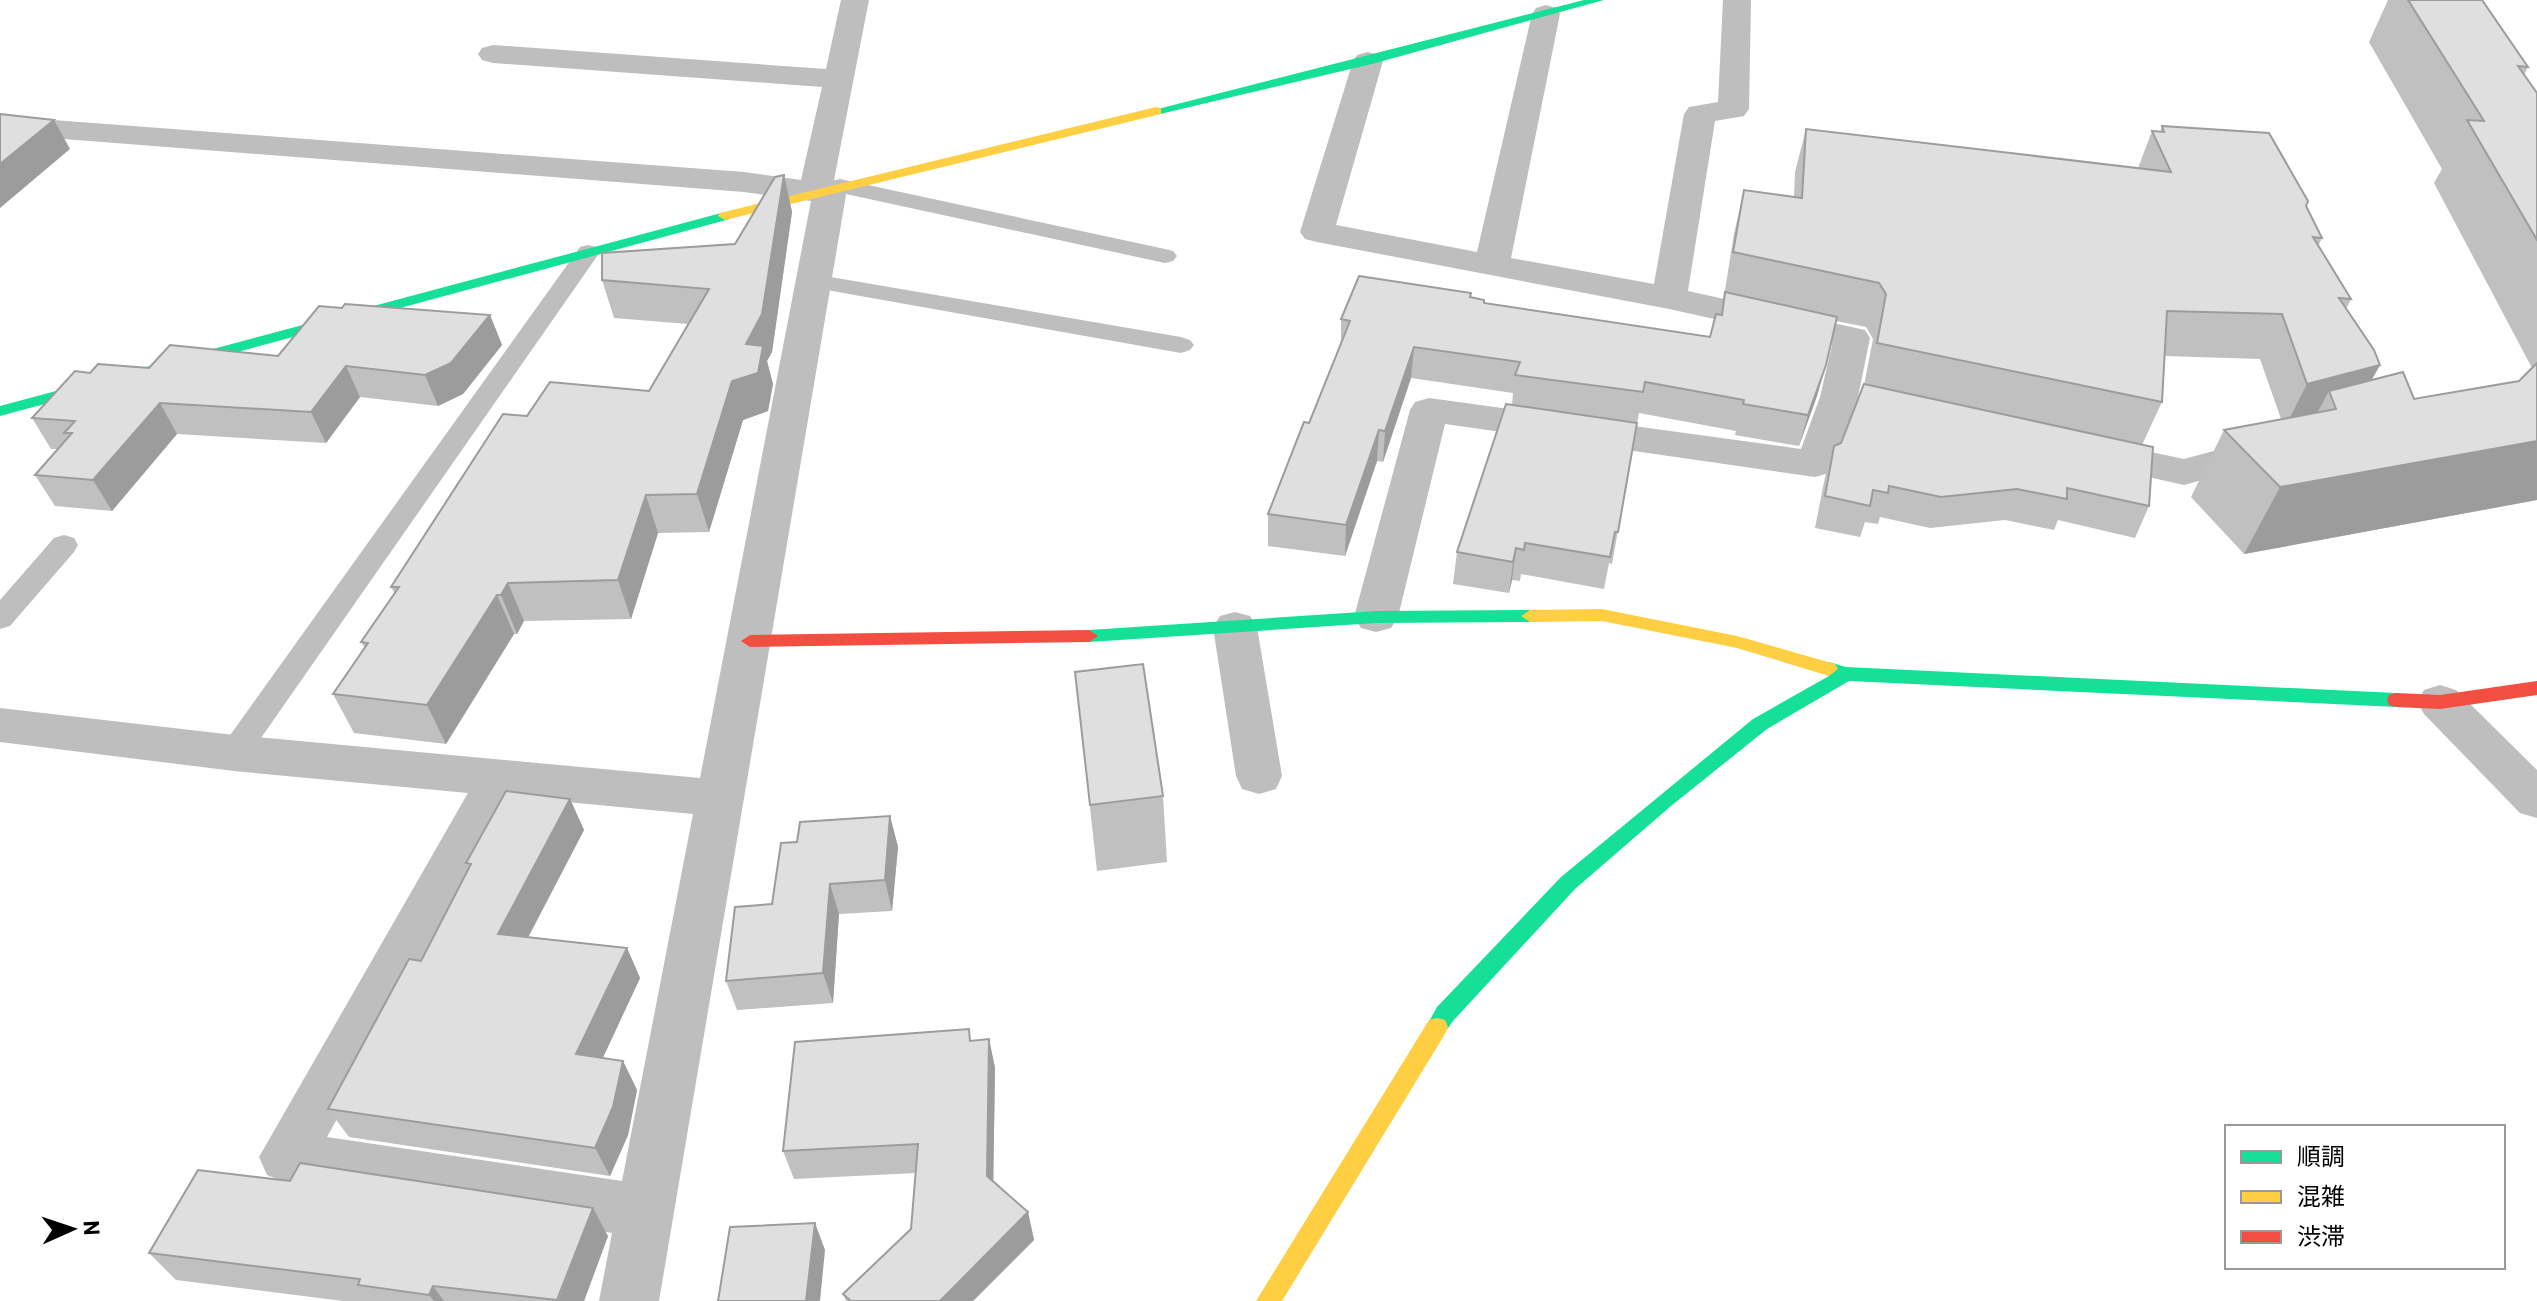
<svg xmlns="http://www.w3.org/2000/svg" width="2537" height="1301" font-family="Barlow,'Noto Sans JP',sans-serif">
<rect width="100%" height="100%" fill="#fff"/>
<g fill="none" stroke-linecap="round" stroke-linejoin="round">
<g fill="#bebebe" fill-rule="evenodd">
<path d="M840,179L1165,249L1173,251L1177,256L1173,261L1165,263L832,191L829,186L832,181Z"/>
<path d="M588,245L596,247L600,252L245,761L234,765L223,761L218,753L223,745L580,247Z"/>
<path d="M813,274L1181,337L1190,340L1194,345L1190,350L1181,353L804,286L801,281L804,276Z"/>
<path d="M64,535L74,538L78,545L74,552L10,626L0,629V600L54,538Z"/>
</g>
<g fill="#bebebe" fill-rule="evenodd">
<path d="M841,0H869L834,180L842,182L847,189L659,1301H599L612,1233L287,1183L267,1175L259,1157L468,793L234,771L0,742V708L234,735L700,778L811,201L744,192L0,134V116L744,172L801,180L822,87L493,63L482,60L478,54L482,48L493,45L826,69ZM514,797L693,814L622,1181L327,1137Z"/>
<path d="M1723,0H1751L1749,109L1744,116L1715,121L1688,291L1865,330L1870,338L1858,397L1835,464L1829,473L1815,477L1445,424L1398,617L1391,628L1376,632L1361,628L1354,617L1410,410L1415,402L1429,398L1801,449L1820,397L1832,345L1669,309L1317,242L1305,239L1300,232L1353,61L1357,55L1368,52L1379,55L1383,61L1336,225L1477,252L1532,14L1536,8L1546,5L1556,8L1560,14L1511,258L1654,284L1684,114L1689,107L1718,102Z"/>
<path d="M2265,437L2279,441L2285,450L2279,459L2184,485L2081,462L2075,453L2081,444L2095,440L2184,459Z"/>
<path d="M1235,612L1250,616L1257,627L1282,776L1276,789L1259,794L1242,789L1236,776L1213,627L1220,616Z"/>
<path d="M2440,685L2456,690L2537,770V818L2520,813L2424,714L2417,702L2424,690Z"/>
</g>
<g fill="#16e098" fill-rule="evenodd">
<path d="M1584,0H1604L1372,64L1156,115L1150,111Z"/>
<path d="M725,212L730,213V219L0,416V406Z"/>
<path d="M1530,610L1539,616L1530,622L1376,623L1089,642L1080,636L1089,630L1376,611Z"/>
<path d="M1829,662L1846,667L2396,693L2403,695L2405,700L2403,705L2396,707L1849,681L1767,729L1671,806L1575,889L1453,1021C1446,1031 1443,1038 1429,1034L1426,1027L1437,1007L1561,877L1753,719L1829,676L1820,669Z"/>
</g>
<g fill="#ffcf43" fill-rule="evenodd">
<path d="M1156,107L1161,108V114L725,220L718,216L720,213Z"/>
<path d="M1602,609L1737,636L1835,664L1838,669L1829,676L1737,648L1602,621L1530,622L1521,616L1530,610Z"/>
<path d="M1437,1018L1445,1020L1448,1027L1445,1034L1282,1301H1256L1429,1020Z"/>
</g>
<g fill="#f24e42" fill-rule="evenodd">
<path d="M1089,630L1098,636L1089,642L750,647L741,641L750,635Z"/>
<path d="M2537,681V695L2440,709L2396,707L2389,705L2387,700L2389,695L2396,693L2440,695Z"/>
</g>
</g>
<g fill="#c0c0c0">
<path d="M2388,0H2482L2528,67L2524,75L2537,93V500L2244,554L2191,497L2224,430L2281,419L2260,359L2165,356L2162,402L2142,445L2149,506L2135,538L2058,520L2054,530L2005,520L1930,528L1880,517L1878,524L1865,522L1860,537L1815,528L1825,477L1834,446L1841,443L1864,385L1873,339L1866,327L1836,321L1817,396L1799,446L1735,435L1736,431L1639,413L1612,564L1609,563L1604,589L1521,574L1520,581L1512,580L1509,593L1453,584L1457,552L1512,405L1513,393L1411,378L1383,462L1377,461L1345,556L1268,546V514L1309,423L1341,345V319L1471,298L1484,303L1710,337L1721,315L1734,234L1744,190L1794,197L1795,172L1806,129L2138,168L2152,131L2160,132L2162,126L2306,206L2322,238L2318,246L2351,299L2346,309L2380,365L2371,380L2414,399L2519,381L2532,368L2434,183L2442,169L2369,42Z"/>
<path d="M784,175L792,212L772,352L767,361L773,384L768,411L743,420L709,532L658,533L631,619L524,621L517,634H514L446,744L354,733L333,694L365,648L361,642L395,594L391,587L527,416L649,391L688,324L614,318L602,280L735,244Z"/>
<path d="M490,315L502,345L463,394L438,406L360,397L326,443L177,434L112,511L55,506L35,475L58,449H51L32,418L90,373L278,356Z"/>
<path d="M1075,672L1163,796L1167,862L1097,871Z"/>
<path d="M570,799L584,830L528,938L627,948L640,978L603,1058L623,1061L637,1090L628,1135L610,1176L349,1137L328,1109L421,961L468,868L466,863Z"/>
<path d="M890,816L898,847L892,911L839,914L833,1003L737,1010L726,981L772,904L797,842Z"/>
<path d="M989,1039L995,1068L993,1182L1028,1212L1034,1240L973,1301H846L843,1294L911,1229L916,1173L794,1179L783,1151L972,1041Z"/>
<path d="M608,1236L584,1301H343L176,1280L149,1253Z"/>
</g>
<g fill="#9c9c9c">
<path d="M54,120L70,149L0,208V164Z"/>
<path d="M784,175L792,212L772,352L767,361L773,384L768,411L743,420L709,532L697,494L732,381Z"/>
<path d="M490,315L502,345L463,394L438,406L425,375Z"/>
<path d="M1414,347L1411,378L1383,462L1385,431Z"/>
<path d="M1826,365L1817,396L1799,446L1808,415Z"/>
<path d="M2380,365L2355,410L2336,409L2329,391L2313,421L2284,429L2307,384Z"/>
<path d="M346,366L360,397L326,443L311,412Z"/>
<path d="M160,403L177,434L112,511L93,480Z"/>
<path d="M1379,430L1377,461L1345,556L1346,525Z"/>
<path d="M2537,441V500L2244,554L2280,487Z"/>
<path d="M646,495L658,533L631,619L618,580Z"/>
<path d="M1516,548L1512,580L1509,593L1513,562Z"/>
<path d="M508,583L524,621L517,634L501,595Z"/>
<path d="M497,595L514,634L446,744L427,705Z"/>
<path d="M570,799L584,830L514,964L498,934Z"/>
<path d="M890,816L898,847L892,911L885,880Z"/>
<path d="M830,884L839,914L833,1003L823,973Z"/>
<path d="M627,948L640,978L591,1083L576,1054Z"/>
<path d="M989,1039L995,1068L993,1204L987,1176Z"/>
<path d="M623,1061L637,1090L628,1135L610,1176L595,1148Z"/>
<path d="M593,1208L608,1236L584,1301H558Z"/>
<path d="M1028,1212L1034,1240L973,1301H940Z"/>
<path d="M815,1223L825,1250L820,1301H806Z"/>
<path d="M433,1286L444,1301H434L429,1295Z"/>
</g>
<g fill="#dfdfdf" stroke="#9c9c9c" stroke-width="2">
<path d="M2408,0H2482L2528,67L2518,66L2537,93V240L2467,120L2484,121Z"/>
<path d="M0,114L54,120L0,164Z"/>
<path d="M2162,126L2269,133L2308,201L2306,206L2322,238L2313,237L2351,299L2339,298L2374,350L2380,365L2307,384L2282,314L2167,311L2162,402L1877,343L1886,294L1879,283L1733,252L1744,190L1802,198L1806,129L2171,172L2152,131L2164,132Z"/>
<path d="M784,175L762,314L746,344L763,346L758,373L732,381L697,494L646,495L618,580L508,583L501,595H497L427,705L333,694L368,643L361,642L399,587H391L503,414L527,416L550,382L649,391L709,289L602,280V253L735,244L775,177Z"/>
<path d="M1359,276L1471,293L1470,297L1484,300V303L1710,337L1716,314L1722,315L1725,292L1837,317L1826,365L1808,415L1743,404L1744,400L1645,382L1643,392L1515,375L1520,362L1414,347L1385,431L1379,430L1346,525L1268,514L1304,422L1309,423L1350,321L1341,319Z"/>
<path d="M345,304L490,315L451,363L425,375L346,366L311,412L160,403L93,480L35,475L72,433H64L75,421L32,418L75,371L90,373L98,364L149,368L170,345L278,356L319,306L342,308Z"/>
<path d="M2537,363V441L2280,487L2224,430L2336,409L2329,391L2403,372L2414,399L2519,381Z"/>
<path d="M1864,384L2153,447L2149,506L2067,488V499L2017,489L1941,497L1889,486L1888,493L1873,490L1870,506L1825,496L1834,446L1841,443Z"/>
<path d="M1506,404L1637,423L1618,532H1615L1610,557L1525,543L1524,550L1516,548L1513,562L1457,552Z"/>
<path d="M1143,664L1163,796L1090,805L1075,672Z"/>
<path d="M506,791L570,799L498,934L627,948L576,1054L623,1061L613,1107L595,1148L328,1109L409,959L421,961L471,864L466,863Z"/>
<path d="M890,816L885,880L830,884L823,973L726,981L735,907L772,904L781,843L797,842L800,822Z"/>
<path d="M969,1029L970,1041L989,1039L987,1176L1028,1212L940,1301H851L843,1294L911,1229L918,1144L783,1151L795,1042Z"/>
<path d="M300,1163L593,1208L557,1300L433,1286L429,1295L358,1285L360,1279L149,1253L198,1170L290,1181Z"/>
<path d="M815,1223L806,1301H718L730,1227Z"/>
</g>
<rect x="2225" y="1125" width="280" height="144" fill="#ffffff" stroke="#999999" stroke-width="2"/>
<rect x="2241" y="1151" width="40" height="12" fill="#16e098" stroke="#999999" stroke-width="2"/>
<text x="2297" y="1165" font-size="24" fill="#000000">順調</text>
<rect x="2241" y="1191" width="40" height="12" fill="#ffcf43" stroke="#999999" stroke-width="2"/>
<text x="2297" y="1205" font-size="24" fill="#000000">混雑</text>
<rect x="2241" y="1231" width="40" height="12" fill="#f24e42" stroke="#999999" stroke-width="2"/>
<text x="2297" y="1245" font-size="24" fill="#000000">渋滞</text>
<g transform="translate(72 1229) rotate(87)" stroke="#ffffff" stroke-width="6" paint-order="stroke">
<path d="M0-6L14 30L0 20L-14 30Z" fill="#000000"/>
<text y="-12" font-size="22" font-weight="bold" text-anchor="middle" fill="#000000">N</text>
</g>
</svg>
